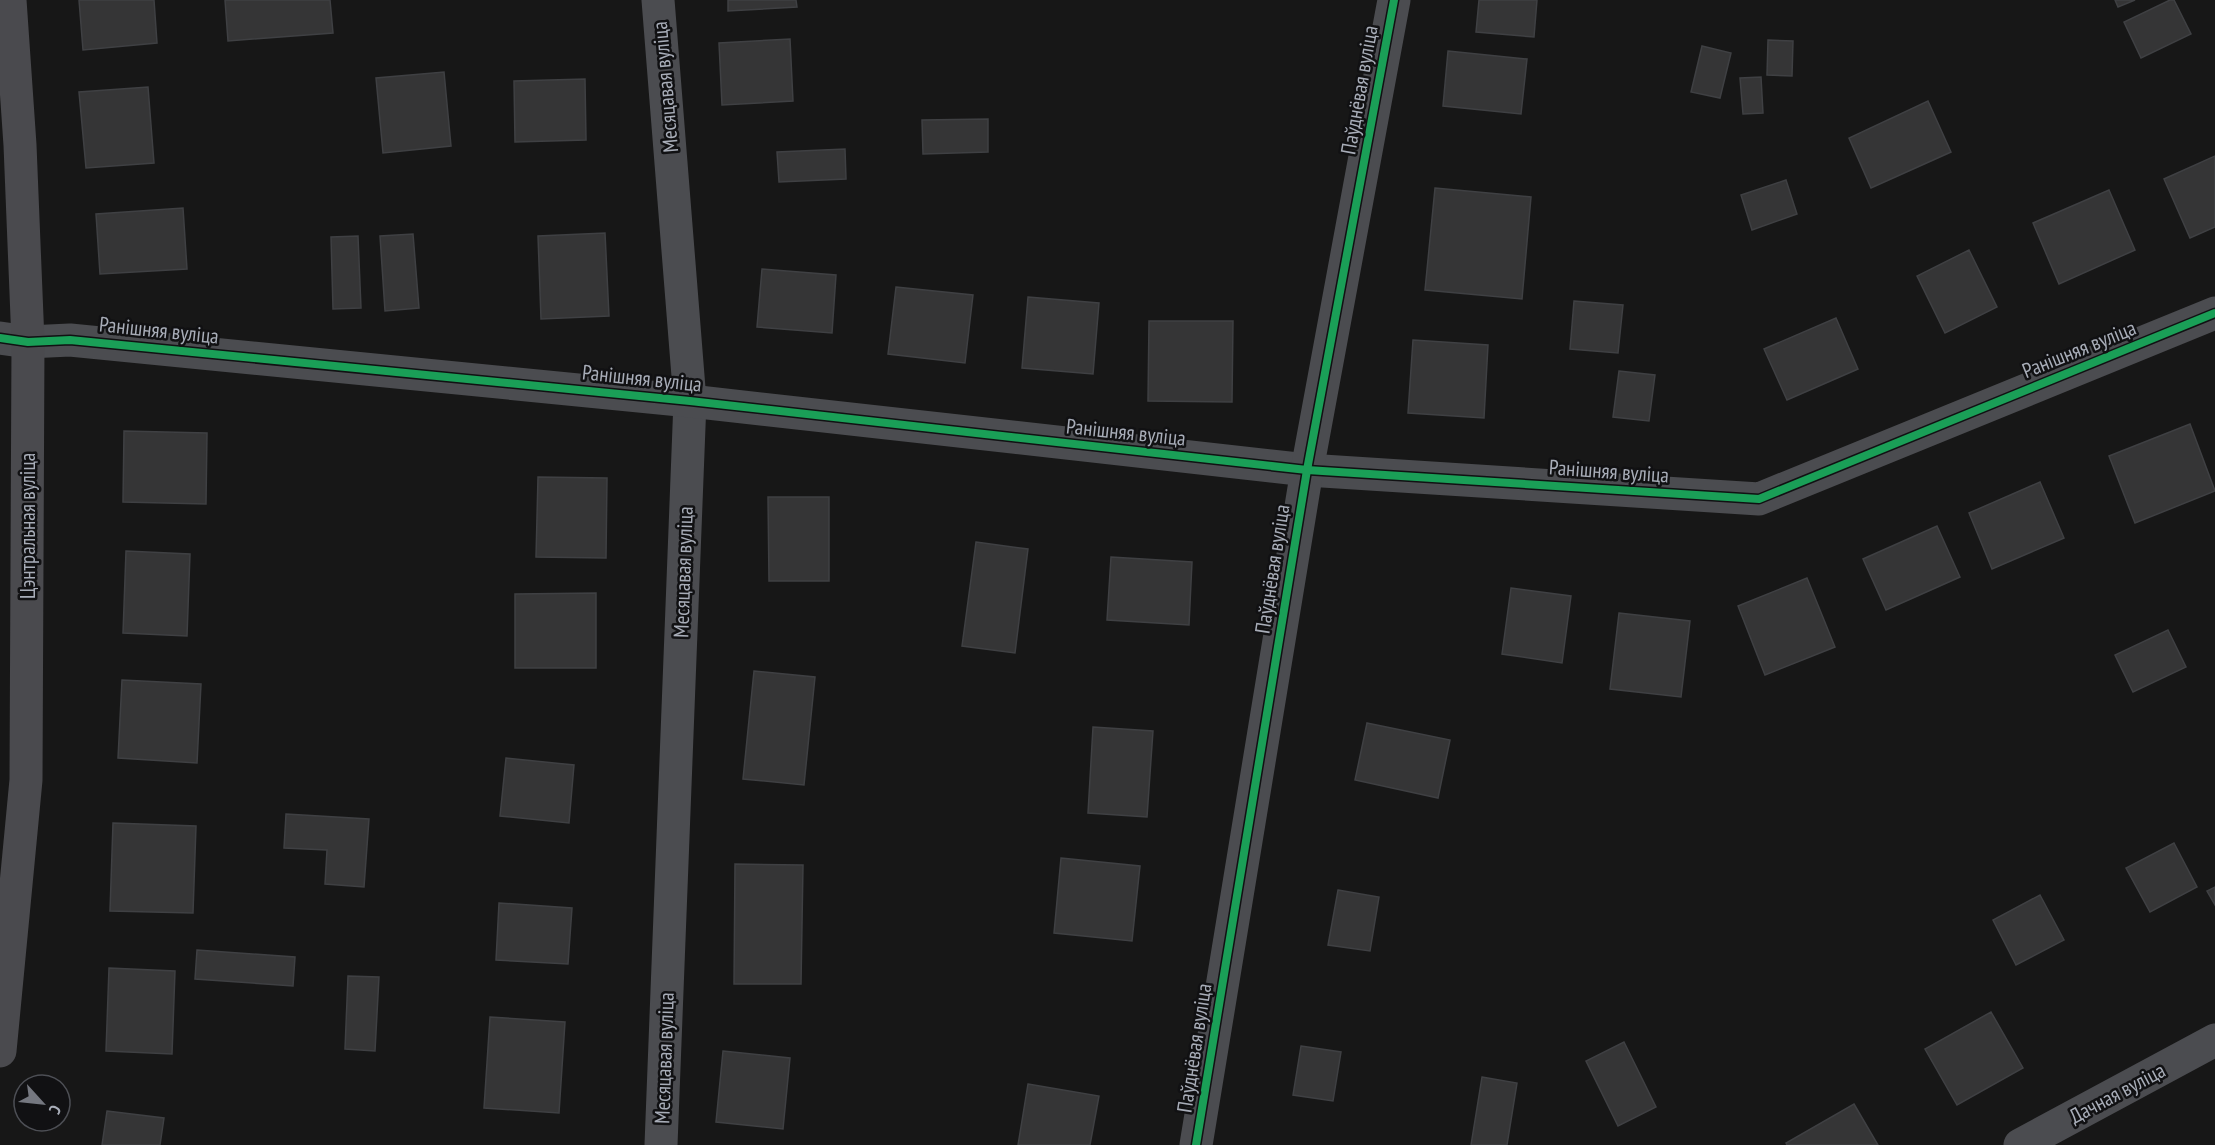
<svg xmlns="http://www.w3.org/2000/svg" width="2215" height="1145" font-family="'PT Sans Narrow',sans-serif">
<rect width="100%" height="100%" fill="#171717"/>
<g fill="#353536" stroke="#3f4043" stroke-width="1.5">
<path d="M79,0H154L157,43L83,50Z"/>
<path d="M225,0H330L333,33L228,41Z"/>
<path d="M728,0H796L797,7L728,11Z"/>
<path d="M1479,0H1537L1534,37L1476,32Z"/>
<path d="M2115,0H2135L2118,7Z"/>
<path d="M2170,0H2174L2191,34L2141,58L2124,22Z"/>
<path d="M790,39L793,101L722,105L719,43Z"/>
<path d="M1768,40L1793,41L1792,76L1767,75Z"/>
<path d="M1702,46L1731,53L1720,98L1691,92Z"/>
<path d="M1448,51L1527,59L1521,114L1443,106Z"/>
<path d="M444,72L451,146L383,153L376,78Z"/>
<path d="M1761,77L1763,113L1743,114L1740,78Z"/>
<path d="M585,79L586,140L515,142L514,81Z"/>
<path d="M148,87L154,163L86,168L79,92Z"/>
<path d="M1928,101L1951,152L1871,188L1849,138Z"/>
<path d="M988,119V152L923,154L922,120Z"/>
<path d="M845,149L846,179L779,182L777,152Z"/>
<path d="M2215,156V227L2190,238L2164,179Z"/>
<path d="M1786,180L1797,214L1752,230L1741,195Z"/>
<path d="M1435,188L1531,197L1522,299L1425,290Z"/>
<path d="M2109,190L2135,250L2059,284L2033,223Z"/>
<path d="M183,208L187,269L100,274L96,214Z"/>
<path d="M605,233L609,316L541,319L538,236Z"/>
<path d="M413,234L419,308L385,311L380,236Z"/>
<path d="M358,236L361,308L333,309L331,237Z"/>
<path d="M1969,250L1997,307L1945,333L1917,276Z"/>
<path d="M762,269L836,275L832,333L757,327Z"/>
<path d="M896,287L973,295L965,363L888,354Z"/>
<path d="M1028,297L1099,303L1093,374L1022,368Z"/>
<path d="M1574,301L1623,305L1618,353L1570,349Z"/>
<path d="M1836,318L1858,369L1787,400L1764,349Z"/>
<path d="M1149,321H1233L1232,402L1148,401Z"/>
<path d="M1413,340L1488,345L1484,418L1408,413Z"/>
<path d="M1619,371L1655,375L1649,421L1613,417Z"/>
<path d="M2190,424L2215,491L2135,523L2109,456Z"/>
<path d="M124,431L207,433L206,504L123,502Z"/>
<path d="M538,477L607,478L606,558L536,557Z"/>
<path d="M2040,482L2064,538L1992,569L1969,513Z"/>
<path d="M768,497H829V581H769Z"/>
<path d="M1937,526L1960,577L1886,610L1863,559Z"/>
<path d="M976,542L1028,549L1015,653L962,646Z"/>
<path d="M126,551L190,554L187,636L123,633Z"/>
<path d="M1111,557L1192,562L1189,625L1107,620Z"/>
<path d="M1807,578L1835,647L1765,675L1738,606Z"/>
<path d="M1511,588L1571,596L1562,663L1502,654Z"/>
<path d="M596,593V668H515V594Z"/>
<path d="M1619,613L1690,621L1681,697L1610,689Z"/>
<path d="M2168,630L2186,667L2133,692L2115,655Z"/>
<path d="M754,671L815,677L804,785L743,779Z"/>
<path d="M122,680L201,684L197,763L118,758Z"/>
<path d="M1367,723L1450,740L1438,798L1355,780Z"/>
<path d="M1093,727L1153,731L1147,817L1088,813Z"/>
<path d="M506,758L574,765L569,823L500,816Z"/>
<path d="M286,814L369,819L364,887L325,884L327,850L284,848Z"/>
<path d="M113,823L196,826L193,913L110,911Z"/>
<path d="M2174,843L2197,887L2150,912L2126,868Z"/>
<path d="M1061,858L1140,866L1132,941L1054,933Z"/>
<path d="M735,864L803,865L801,984H734Z"/>
<path d="M2215,887V905L2207,891Z"/>
<path d="M1338,890L1379,897L1370,951L1328,945Z"/>
<path d="M2040,895L2064,940L2016,965L1993,920Z"/>
<path d="M499,903L572,908L568,964L496,960Z"/>
<path d="M197,950L295,957L293,986L195,979Z"/>
<path d="M109,968L175,971L172,1054L106,1051Z"/>
<path d="M348,976L379,977L375,1051L345,1049Z"/>
<path d="M1991,1012L2023,1068L1957,1105L1925,1049Z"/>
<path d="M490,1017L565,1022L559,1113L484,1108Z"/>
<path d="M1624,1042L1656,1107L1618,1126L1586,1061Z"/>
<path d="M1301,1046L1341,1052L1333,1101L1293,1095Z"/>
<path d="M723,1051L790,1058L783,1129L716,1122Z"/>
<path d="M1482,1077L1517,1083L1507,1145H1471Z"/>
<path d="M1028,1084L1099,1096L1090,1145H1018Z"/>
<path d="M1854,1104L1878,1145H1787L1786,1143Z"/>
<path d="M107,1111L164,1118L160,1145H102Z"/>
</g>
<g fill="none" stroke-linecap="round" stroke-linejoin="round">
<g stroke="#4b4c50" stroke-width="33">
<path d="M658,0L690,401L661,1145"/>
<path d="M0,338L28,342L70,340L690,401L1307,470L1759,499L2215,313"/>
<path d="M1196,1145L1307,470L1394,0"/>
<path d="M2020,1145L2215,1040"/>
</g>
<path stroke="#4a4a4e" stroke-width="33" d="M0,1051L26,780L28,342L20,145L10,0"/>
<g stroke="#111113" stroke-width="11">
<g id="cycleway">
<path d="M0,338L28,342L70,340L690,401L1307,470L1759,499L2215,313"/>
<path d="M1196,1145L1307,470L1394,0"/>
</g>
</g>
<use href="#cycleway" stroke="#1a9f57" stroke-width="8"/>
</g>
<g text-anchor="middle" dominant-baseline="central" stroke-width="5" stroke-linejoin="round" paint-order="stroke">
<g font-size="21" fill="#a8adb8" stroke="#111113">
<text transform="translate(665 87) rotate(-95)">Месяцавая вуліца</text>
<text transform="translate(1359 90) rotate(-80)">Паўднёвая вуліца</text>
<text transform="translate(159 330) rotate(6)">Ранішняя вуліца</text>
<text transform="translate(2079 349) rotate(-22)">Ранішняя вуліца</text>
<text transform="translate(642 378) rotate(6)">Ранішняя вуліца</text>
<text transform="translate(1126 432) rotate(6)">Ранішняя вуліца</text>
<text transform="translate(1609 471) rotate(4)">Ранішняя вуліца</text>
<text transform="translate(27 526) rotate(-90)">Цэнтральная вуліца</text>
<text transform="translate(1272 569) rotate(-81)">Паўднёвая вуліца</text>
<text transform="translate(683 572) rotate(-88)">Месяцавая вуліца</text>
<text transform="translate(1194 1048) rotate(-81)">Паўднёвая вуліца</text>
<text transform="translate(664 1058) rotate(-88)">Месяцавая вуліца</text>
<text transform="translate(2117 1093) rotate(-28)">Дачная вуліца</text>
</g>
</g>
<g transform="translate(42 1103) rotate(117)"><circle r="28" fill="#111113" stroke="#4d4f55" stroke-width="1.5"/>
<path d="M0-4.5L10 22L0 15L-10 22Z" fill="#757880"/>
<text y="-9" font-size="16" font-weight="bold" text-anchor="middle" fill="#a8adb8">С</text>
</g>
</svg>
